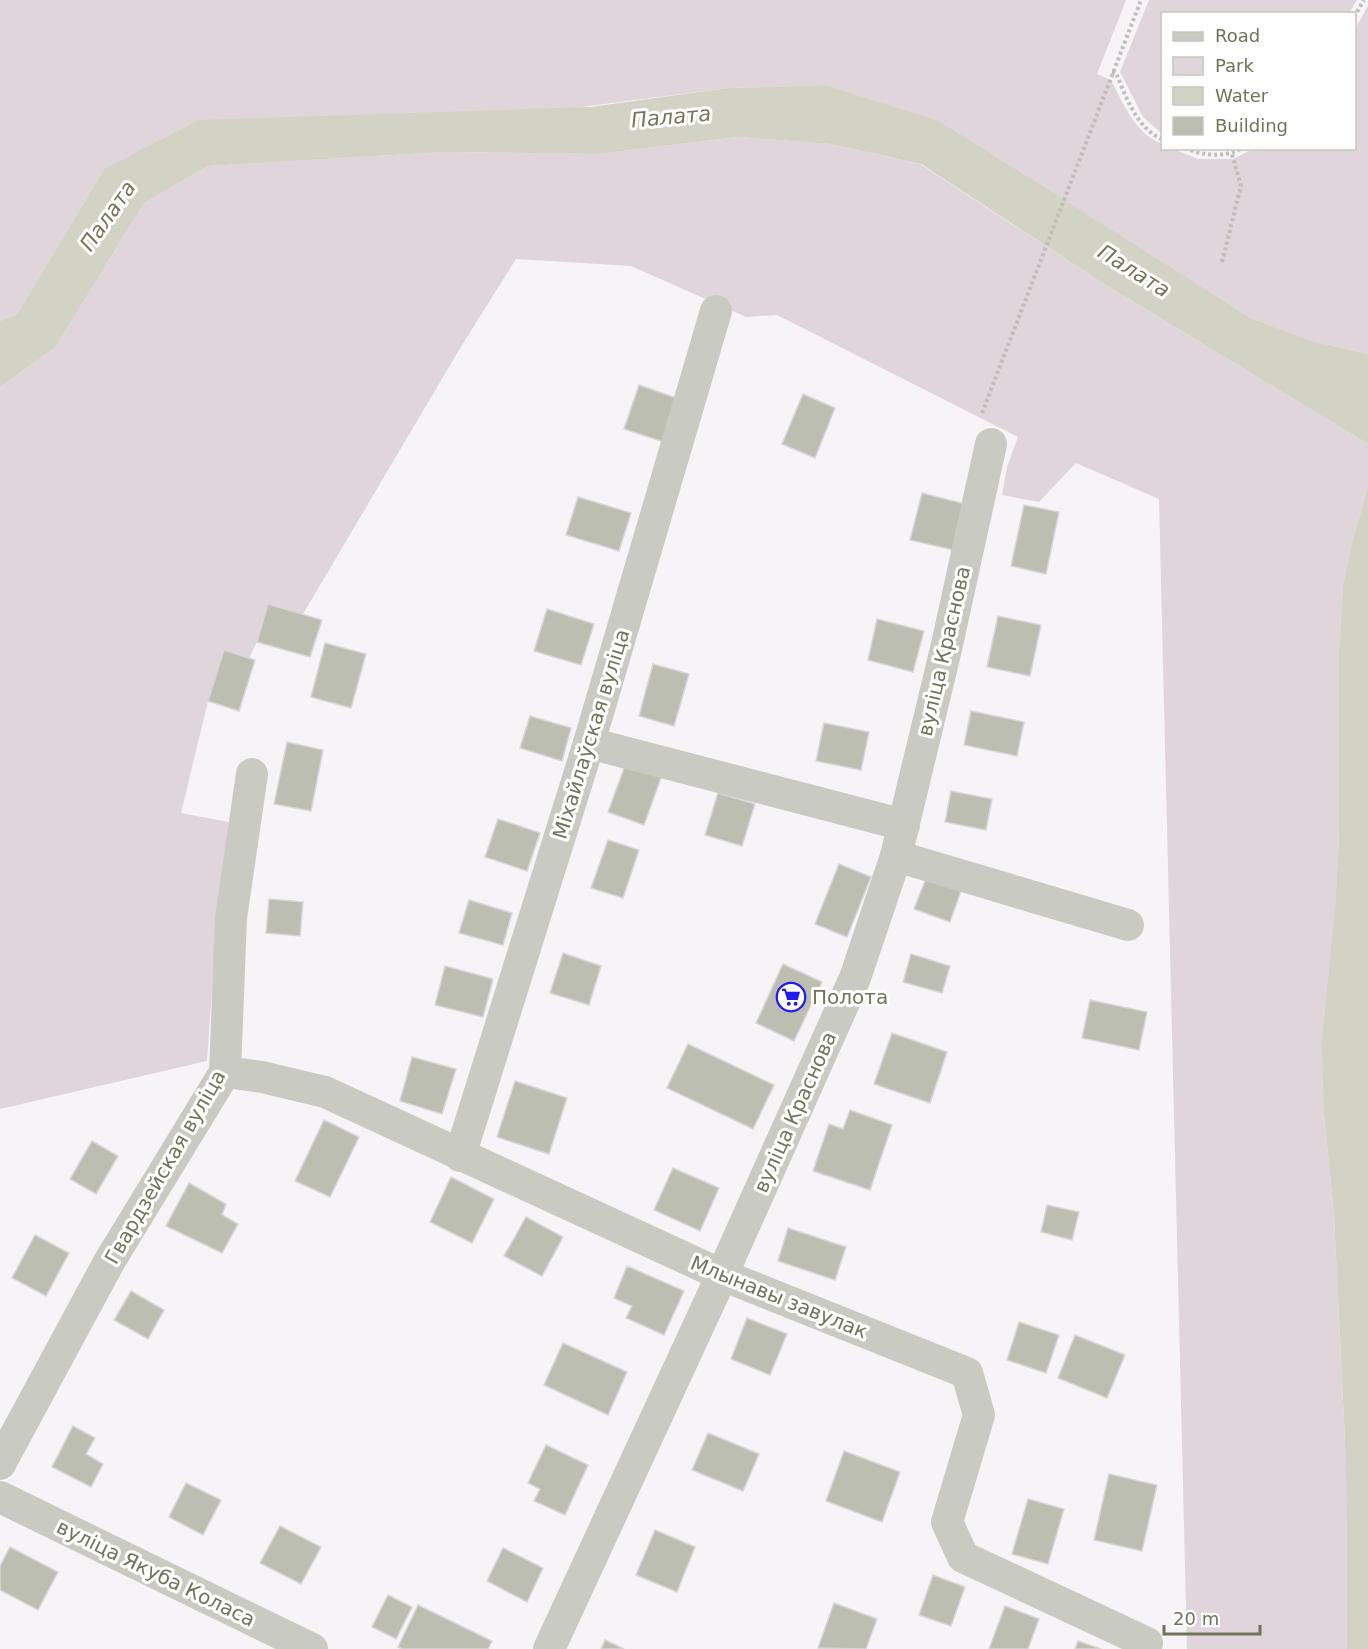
<svg xmlns="http://www.w3.org/2000/svg" width="1368" height="1649" font-family="'DejaVu Sans',sans-serif">
<rect width="100%" height="100%" fill="#f7f4f7"/>
<g fill="#e0d5db">
<path d="M0,0H1126L1097,74L1111,80C1124,105 1135,133 1162,144V148L1173,149L1198,159H1233L1253,149L1354,148L1355,29L1368,6V354L1312,341L1251,318L1050,192L824,85L728,88L104,169L17,314L0,321Z"/>
<path d="M1149,0H1357L1349,13L1162,14V134L1143,117L1120,72Z"/>
<path d="M738,137L830,144L920,164L1104,284L1368,444V487L1352,542L1343,585L1339,649V837L1324,1114L1334,1214L1346,1464L1347,1649H1187L1159,499L1076,463L1039,502L1002,495L1007,467L1018,437L777,315L746,317L631,266L516,259L459,350L303,614L268,604L257,642L249,658L224,651L208,701L181,813L229,822L217,919L207,1061L0,1109V387L55,348L144,203L208,166L444,152L597,154Z"/>
</g>
<g fill="#d2d2c5">
<path d="M824,85L939,121L1251,318L1312,341L1368,354V444L1104,284L921,164L830,144L738,137L597,154L444,152L208,166L144,203L55,348L0,387V321L17,314L104,169L199,120L590,107L728,88Z"/>
<path d="M1368,487V1649H1347L1346,1464L1334,1214L1324,1114L1322,1042L1335,909L1339,837V649L1343,585L1352,542Z"/>
</g>
<g fill="#bcbeb2" stroke="#d8d6d9" stroke-width="1.5">
<path d="M639,385L679,399L664,442L624,429Z"/>
<path d="M803,394L835,408L815,458L782,444Z"/>
<path d="M922,493L965,504L954,550L910,540Z"/>
<path d="M578,497L631,513L619,551L566,535Z"/>
<path d="M1024,505L1059,512L1046,574L1011,566Z"/>
<path d="M268,604L322,620L310,657L257,642Z"/>
<path d="M547,609L594,624L581,665L534,651Z"/>
<path d="M998,616L1041,625L1030,676L987,667Z"/>
<path d="M877,619L924,631L913,672L868,660Z"/>
<path d="M325,643L366,654L351,708L311,697Z"/>
<path d="M224,650L255,660L239,711L208,701Z"/>
<path d="M653,664L689,674L674,726L639,716Z"/>
<path d="M971,711L1024,722L1017,756L964,745Z"/>
<path d="M530,716L571,728L562,761L520,748Z"/>
<path d="M824,723L869,732L861,770L816,761Z"/>
<path d="M287,742L323,750L311,811L274,804Z"/>
<path d="M626,763L662,775L644,825L608,812Z"/>
<path d="M951,791L992,799L986,830L945,822Z"/>
<path d="M718,793L755,804L742,846L705,835Z"/>
<path d="M498,819L540,833L527,871L485,857Z"/>
<path d="M608,840L639,850L623,898L591,888Z"/>
<path d="M839,864L871,877L847,937L815,924Z"/>
<path d="M927,876L962,888L950,922L914,909Z"/>
<path d="M269,899L303,902L300,936L266,933Z"/>
<path d="M469,900L512,913L503,945L459,933Z"/>
<path d="M563,953L601,966L589,1005L550,993Z"/>
<path d="M911,954L950,966L942,993L903,982Z"/>
<path d="M783,964L822,982L794,1041L756,1023Z"/>
<path d="M445,966L493,979L483,1017L435,1005Z"/>
<path d="M1090,1000L1147,1012L1139,1050L1082,1038Z"/>
<path d="M892,1033L947,1052L930,1103L874,1084Z"/>
<path d="M688,1044L774,1085L753,1129L667,1088Z"/>
<path d="M412,1057L456,1069L442,1114L400,1101Z"/>
<path d="M515,1081L567,1098L549,1154L497,1137Z"/>
<path d="M850,1110L892,1125L870,1190L813,1171L829,1124L843,1129Z"/>
<path d="M324,1120L359,1137L330,1197L295,1181Z"/>
<path d="M92,1141L118,1156L96,1194L70,1179Z"/>
<path d="M673,1168L719,1188L700,1231L654,1210Z"/>
<path d="M451,1177L494,1199L472,1243L430,1222Z"/>
<path d="M189,1183L226,1204L222,1215L238,1224L222,1253L166,1226Z"/>
<path d="M1047,1205L1079,1212L1072,1240L1041,1232Z"/>
<path d="M526,1217L563,1237L542,1276L504,1256Z"/>
<path d="M788,1228L846,1247L835,1280L778,1261Z"/>
<path d="M35,1235L69,1253L46,1296L12,1278Z"/>
<path d="M627,1266L684,1291L664,1335L626,1318L632,1306L614,1298Z"/>
<path d="M131,1291L164,1310L148,1339L114,1320Z"/>
<path d="M747,1318L787,1334L770,1375L731,1359Z"/>
<path d="M1019,1322L1059,1335L1046,1373L1007,1360Z"/>
<path d="M1075,1335L1125,1355L1107,1398L1058,1378Z"/>
<path d="M563,1343L627,1372L608,1415L544,1385Z"/>
<path d="M73,1426L95,1438L86,1454L103,1464L91,1487L52,1467Z"/>
<path d="M708,1433L759,1454L743,1491L692,1470Z"/>
<path d="M546,1445L588,1465L565,1515L534,1501L540,1489L528,1483Z"/>
<path d="M844,1451L900,1472L882,1522L826,1501Z"/>
<path d="M1109,1474L1157,1485L1142,1551L1094,1540Z"/>
<path d="M186,1483L221,1500L203,1535L169,1517Z"/>
<path d="M1028,1499L1064,1509L1048,1564L1012,1554Z"/>
<path d="M280,1526L321,1547L301,1584L260,1563Z"/>
<path d="M655,1530L695,1547L677,1592L636,1575Z"/>
<path d="M10,1547L58,1572L38,1610L0,1590V1566Z"/>
<path d="M503,1548L543,1568L527,1602L487,1581Z"/>
<path d="M933,1575L965,1587L951,1626L919,1615Z"/>
<path d="M388,1595L412,1607L396,1639L372,1627Z"/>
<path d="M834,1603L877,1619L866,1649L818,1648Z"/>
<path d="M418,1605L492,1641L488,1649H403L398,1647Z"/>
<path d="M1005,1606L1039,1619L1028,1649H989Z"/>
<path d="M605,1640L624,1649H601Z"/>
<path d="M1078,1641L1101,1649H1075Z"/>
</g>
<g fill="none" stroke-linecap="round" stroke-linejoin="round">
<g stroke="#bdbfb8" stroke-width="4" stroke-dasharray="3 3" stroke-linecap="butt">
<path d="M1354,17L1364,0"/>
<path d="M1112,72L1116,73C1126,97 1137,129 1162,139"/>
<path d="M1185,148C1203,156 1225,158 1242,148"/>
<path d="M1222,262L1241,186L1232,154"/>
<path d="M982,413L1141,0"/>
</g>
<g stroke="#c9cbc2" stroke-width="32">
<path d="M589,743L904,825"/>
<path d="M896,856L1128,925"/>
<path d="M225,1072L262,1077L325,1092L722,1275L967,1373L979,1415L947,1522L963,1557L1147,1643"/>
<path d="M460,1156L589,743L716,311"/>
<path d="M0,1464L109,1262L225,1072L231,918L252,774"/>
<path d="M0,1497L312,1649"/>
<path d="M549,1649L722,1275L855,978L896,856L946,649L991,444"/>
</g>
</g>
<defs>
<g id="supermarket-ring" transform="scale(1.5)"><circle r="9.5" fill="#fff" stroke="#1e1cef" stroke-width="1.5"/><path d="M-6-5.5h2.5l.6 2H6L4.5 2H-2.5L-4.4-4H-6ZM-1.5 3.2a1.3 1.3 0 1 0 .1 0ZM3 3.2a1.3 1.3 0 1 0 .1 0Z" fill="#1e1cef"/></g>
</defs>
<g fill-rule="evenodd">
<use href="#supermarket-ring" x="791" y="997"/>
</g>
<g text-anchor="middle" dominant-baseline="central" stroke-width="6" stroke-linejoin="round" paint-order="stroke">
<g font-size="20" fill="#6e7558" stroke="#fff">
<text transform="translate(944 651) rotate(-77)">вуліца Краснова</text>
<text transform="translate(591 734) rotate(-73)">Міхайлаўская вуліца</text>
<text transform="translate(795 1112) rotate(-66)">вуліца Краснова</text>
<text transform="translate(165 1167) rotate(-60)">Гвардзейская вуліца</text>
<text transform="translate(779 1297) rotate(22)">Млынавы завулак</text>
<text transform="translate(156 1573) rotate(26)">вуліца Якуба Коласа</text>
</g>
<g font-size="20" fill="#6e7558" stroke="#fff" text-anchor="start">
<text x="812" y="997">Полота</text>
</g>
<g font-size="21" font-style="italic" fill="#737556" stroke="#fff">
<text transform="translate(671 117) rotate(-5)">Палата</text>
<text transform="translate(108 216) rotate(-55)">Палата</text>
<text transform="translate(1134 271) rotate(32)">Палата</text>
</g>
</g>
<rect x="1161" y="12" width="195" height="138" fill="#ffffff" stroke="#c5c8bc" stroke-width="1.5"/>
<rect x="1173" y="32" width="30" height="9" fill="#c9cbc2" stroke="#c5c8bc" stroke-width="1.5"/>
<text x="1215" y="42" font-size="18" fill="#6e7558">Road</text>
<rect x="1173" y="57" width="30" height="18" fill="#e0d5db" stroke="#c5c8bc" stroke-width="1.5"/>
<text x="1215" y="72" font-size="18" fill="#6e7558">Park</text>
<rect x="1173" y="87" width="30" height="18" fill="#d2d2c5" stroke="#c5c8bc" stroke-width="1.5"/>
<text x="1215" y="102" font-size="18" fill="#6e7558">Water</text>
<rect x="1173" y="117" width="30" height="18" fill="#bcbeb2" stroke="#c5c8bc" stroke-width="1.5"/>
<text x="1215" y="132" font-size="18" fill="#6e7558">Building</text>
<path d="M1164 1625v9h96v-9" fill="none" stroke="#6e7558" stroke-width="3"/>
<text x="1173" y="1625" font-size="18" fill="#6e7558" stroke="#ffffff" stroke-width="4.5" paint-order="stroke">20 m</text>
</svg>
